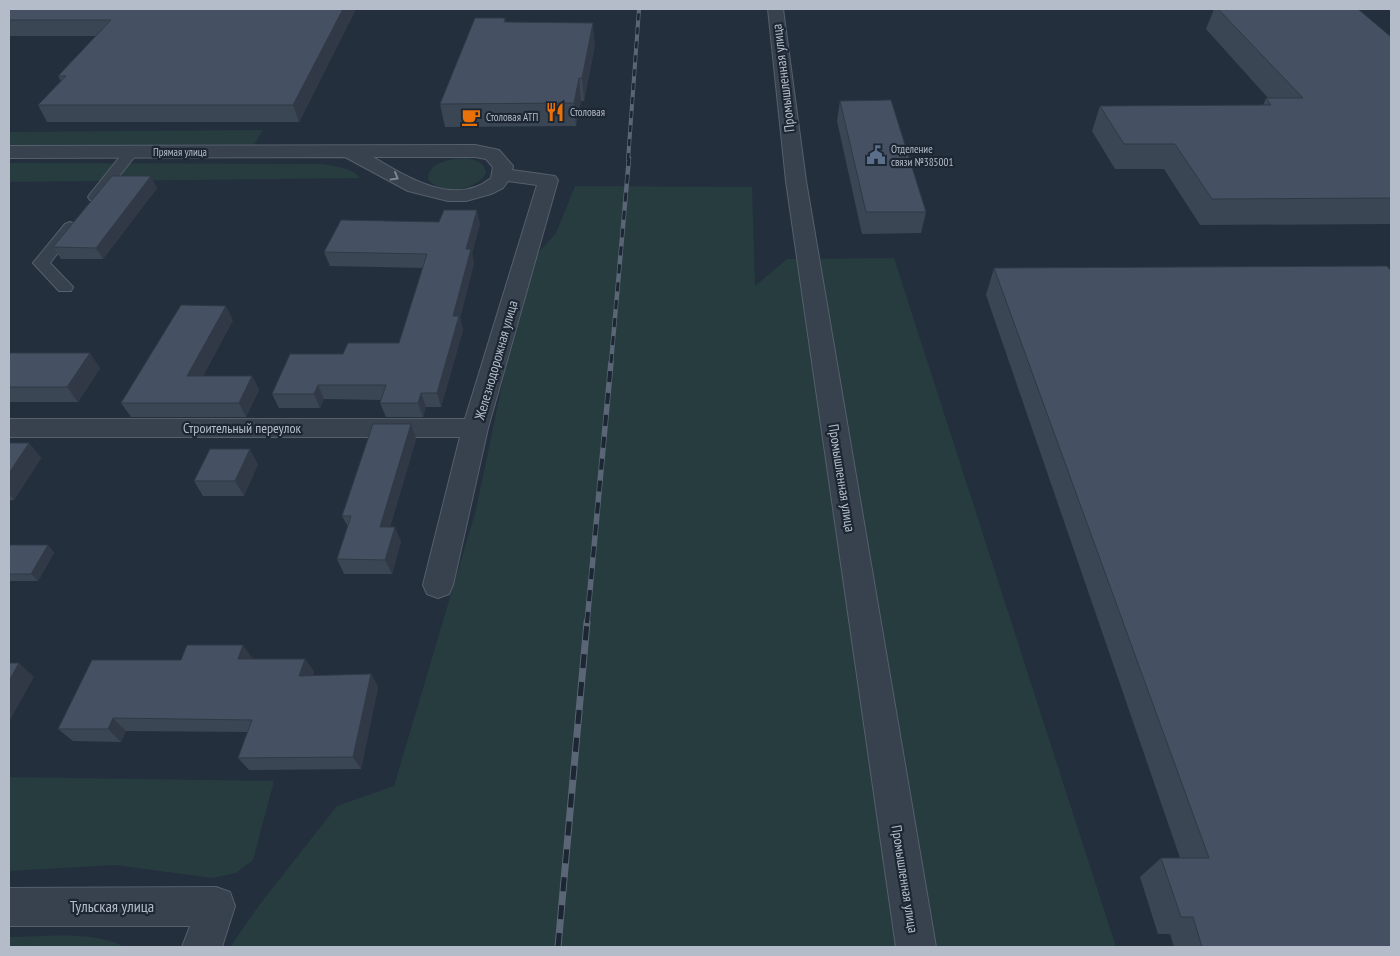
<svg xmlns="http://www.w3.org/2000/svg" width="1400" height="956" font-family="'PT Sans Narrow',sans-serif">
<rect width="100%" height="100%" fill="#242f3e"/>
<g fill="#263c3f">
<path d="M263,130L253,146H9V132Z"/>
<path d="M466,158C476,160 484,162 486,173C476,191 442,196 428,179C428,161 452,159 466,158Z"/>
<path d="M9,163L321,164C333,166 352,167 360,178L9,182Z"/>
<path d="M575,186L752,187L755,286L787,259L894,258L1116,947H230L260,904L337,806L394,786L476,510L504,375L537,254L556,233Z"/>
<path d="M9,777L274,781L253,860L236,873L212,878L115,865L9,871Z"/>
<path d="M9,937C42,937 95,930 124,947H9Z"/>
</g>
<g fill="none" stroke-linecap="round" stroke-linejoin="round">
<g stroke="#565f6c" stroke-width="2">
<g id="lane">
<path d="M131,148L138,152L136,155L100,200H90L88,197L90,194L126,149Z"/>
<path d="M70,222L75,224L78,227L50,263L73,287L71,291H59L33,263L65,224Z"/>
</g>
</g>
<g stroke="#565f6c" stroke-width="2">
<g id="street">
<path d="M768,9H783L806,181L936,947H896L786,181Z"/>
<path d="M475,145L499,150L513,166L512,170L555,176L558,180L488,428L453,585L449,594L438,598L427,594L423,585L460,437H9V419H465L537,185L508,181L503,188L491,194L466,201H448L408,191L345,157L9,158V146ZM373,157H475L486,159L493,167L491,178C455,208 405,176 373,157Z"/>
<path d="M216,887L230,892L235,906L222,947H182L190,926H9V888Z"/>
</g>
</g>
<use href="#lane" fill="#38414e" fill-rule="evenodd"/>
<use href="#street" fill="#38414e" fill-rule="evenodd"/>
<g stroke="#5a6575" stroke-width="4">
<path id="rail-far3" d="M628,160L639,9"/>
</g>
<g stroke="#5a6575" stroke-width="4.5">
<path id="rail-far2" d="M611,363L629,158"/>
</g>
<g stroke="#5a6575" stroke-width="5.5">
<path id="rail-far1" d="M587,623L611,362"/>
</g>
<g stroke="#5a6575" stroke-width="7">
<path id="rail" d="M558,947L587,622"/>
</g>
<use href="#rail-far3" stroke="#1d2633" stroke-width="2.5" stroke-dasharray="7" stroke-linecap="butt"/>
<use href="#rail-far2" stroke="#1d2633" stroke-width="3" stroke-dasharray="9" stroke-linecap="butt"/>
<use href="#rail-far1" stroke="#1d2633" stroke-width="4" stroke-dasharray="11" stroke-linecap="butt"/>
<use href="#rail" stroke="#1d2633" stroke-width="5" stroke-dasharray="14" stroke-linecap="butt"/>
</g>
<g fill="#3b4654">
<path d="M9,9H356L299,122H47L38,105L61,81L58,76L96,36H10L9,37Z"/>
<path d="M1214,9H1358L1391,37V224L1200,225L1164,169H1115L1092,131L1100,106L1263,105L1266,98H1268L1206,29Z"/>
<path d="M505,18L506,22L595,45L584,101H581L576,126L445,127L440,104Z"/>
<path d="M840,101L926,212L921,233L862,234L837,121Z"/>
<path d="M157,188L103,259H61L53,247Z"/>
<path d="M480,224L472,253L474,263L460,318L463,330L441,407H426L423,417H386L380,403L382,400L324,399L320,408H279L272,394L343,354L399,343L423,268L330,266L324,252Z"/>
<path d="M994,268L1391,947H1174L1170,934H1158L1140,877L1161,858H1180L986,295Z"/>
<path d="M233,320L203,376H252L259,390L246,417H131L121,403Z"/>
<path d="M9,353L100,368L78,402H9Z"/>
<path d="M416,439L390,527L401,541L392,574H344L337,559L348,527L342,516Z"/>
<path d="M9,443H29L41,458L14,500H9Z"/>
<path d="M258,464L244,496H203L194,481Z"/>
<path d="M9,545H48L54,553L38,581H9Z"/>
<path d="M253,659H305L314,672L312,676L371,674L378,687L361,769L249,770L238,758L247,732L126,731L121,742L73,741L58,729L181,660Z"/>
</g>
<g fill="#303945">
<path d="M343,9H356L299,122L293,105Z"/>
<path d="M593,23L595,45L584,101L582,78Z"/>
<path d="M579,78L581,101L576,126L574,103Z"/>
<path d="M151,176L157,188L103,259L96,248Z"/>
<path d="M477,210L480,224L472,253L474,263L460,318L463,330L441,407L437,393L466,249Z"/>
<path d="M226,306L233,320L195,390L187,376Z"/>
<path d="M90,353L100,368L78,402L67,387Z"/>
<path d="M252,376L259,390L246,417L239,403Z"/>
<path d="M318,385L324,399L320,408L314,394Z"/>
<path d="M421,393L426,407L423,417L418,403Z"/>
<path d="M411,424L416,439L386,541L380,527Z"/>
<path d="M29,443L41,458L14,500L9,494V473Z"/>
<path d="M250,449L258,464L244,496L235,481Z"/>
<path d="M395,527L401,541L392,574L385,560Z"/>
<path d="M48,545L54,553L38,581L31,574Z"/>
<path d="M243,645L253,659H238Z"/>
<path d="M305,659L314,672L308,689L299,676Z"/>
<path d="M19,663L34,677L9,722V681Z"/>
<path d="M371,674L378,687L361,769L353,757Z"/>
<path d="M113,718L126,731L121,742L108,729Z"/>
</g>
<g fill="#455162" stroke="#303945">
<path d="M9,9H343L293,105H38L66,76H58L111,20H9Z"/>
<path d="M1218,9H1358L1391,37V198L1212,199L1175,144H1124L1100,106L1271,105L1266,98H1303Z"/>
<path d="M475,18H505L504,22L593,23L582,78H579L574,103L440,104Z"/>
<path d="M891,100L926,212H866L840,101Z"/>
<path d="M112,176H151L96,248L53,247Z"/>
<path d="M444,210H477L466,249H471L453,316H459L437,393H421L418,403H380L386,385H318L314,394H272L290,354H343L348,343H399L427,254L324,252L341,220L439,222Z"/>
<path d="M1387,266L1391,271V947H1202L1193,917H1181L1161,858H1209L994,268Z"/>
<path d="M181,305L226,306L187,376H252L239,403H121Z"/>
<path d="M9,353H90L67,387H9Z"/>
<path d="M373,424H411L380,527H395L385,560L337,559L351,516H342Z"/>
<path d="M9,443H29L9,473Z"/>
<path d="M210,449H250L235,481H194Z"/>
<path d="M9,545H48L31,574H9Z"/>
<path d="M187,645H243L238,659H305L299,676L371,674L353,757L238,758L252,720L113,718L108,729H58L92,660H181Z"/>
<path d="M9,663H19L9,681Z"/>
</g>
<defs><path id="oneway-chevron" d="M-2-3.5L2.5 0L-2 3.5" fill="none" stroke-width="1.6" stroke-linecap="round" stroke-linejoin="round" transform="scale(1.25)"/></defs>
<use stroke="#7c8592" href="#oneway-chevron" transform="translate(395 177) rotate(30)"/>
<defs>
<g id="restaurant-bare" transform="scale(1.5)"><path d="M-5-6h1v4h1v-4h1v4h1v-4h1v5L-1.5 .5V6h-2V.5L-5-1ZM5-6V6H3V1.5H1.5Q1.5-4 5-6Z" fill="#e8710a" stroke="#1d2633" stroke-width="2.5" paint-order="stroke"/></g>
<g id="cafe-bare" transform="scale(1.5)"><path d="M-5.5-4.5H6V0H3Q3 3.5 0 3.5H-2.5Q-5.5 3.5-5.5 0ZM3-3.2v2h1.7v-2ZM-6 4.5H4V6H-6Z" fill="#e8710a" stroke="#1d2633" stroke-width="2.5" paint-order="stroke"/></g>
<g id="civic-bare" transform="scale(1.5)"><path d="M-.6-6.5H3V-4.5H.6V-3L4-1V1h2V6H-6V1h2V-1L-.6-3ZM-1.2 2.5V6h2.4V2.5Z" fill="#5c6f8a" stroke="#1d2633" stroke-width="2.5" paint-order="stroke"/></g>
</defs>
<g fill-rule="evenodd">
<use href="#restaurant-bare" x="555" y="112"/>
<use href="#cafe-bare" x="471" y="117"/>
<use href="#civic-bare" x="876" y="155"/>
</g>
<g text-anchor="middle" dominant-baseline="central" stroke-width="4.5" stroke-linejoin="round" paint-order="stroke">
<g font-size="11" fill="#b4bcc9" stroke="#1d2633" text-anchor="start">
<text x="570" y="112">Столовая</text>
<text x="486" y="117">Столовая АТП</text>
<text x="891" y="149">Отделение<tspan x="891" dy="13">связи №385001</tspan></text>
</g>
<g font-size="11" fill="#b4bcc9" stroke="#1d2633">
<text x="180" y="152">Прямая улица</text>
</g>
<g font-size="14" fill="#b4bcc9" stroke="#1d2633">
<text transform="translate(783 78) rotate(-97)">Промышленная улица</text>
<text transform="translate(496 360) rotate(-74)">Железнодорожная улица</text>
<text x="242" y="428">Строительный переулок</text>
<text transform="translate(842 478) rotate(81)">Промышленная улица</text>
<text transform="translate(905 879) rotate(81)">Промышленная улица</text>
</g>
<g font-size="16" fill="#b4bcc9" stroke="#1d2633">
<text x="112" y="906">Тульская улица</text>
</g>
</g>
<rect width="1400" height="956" fill="none" stroke="#b4bcc9" stroke-width="20"/>
</svg>
